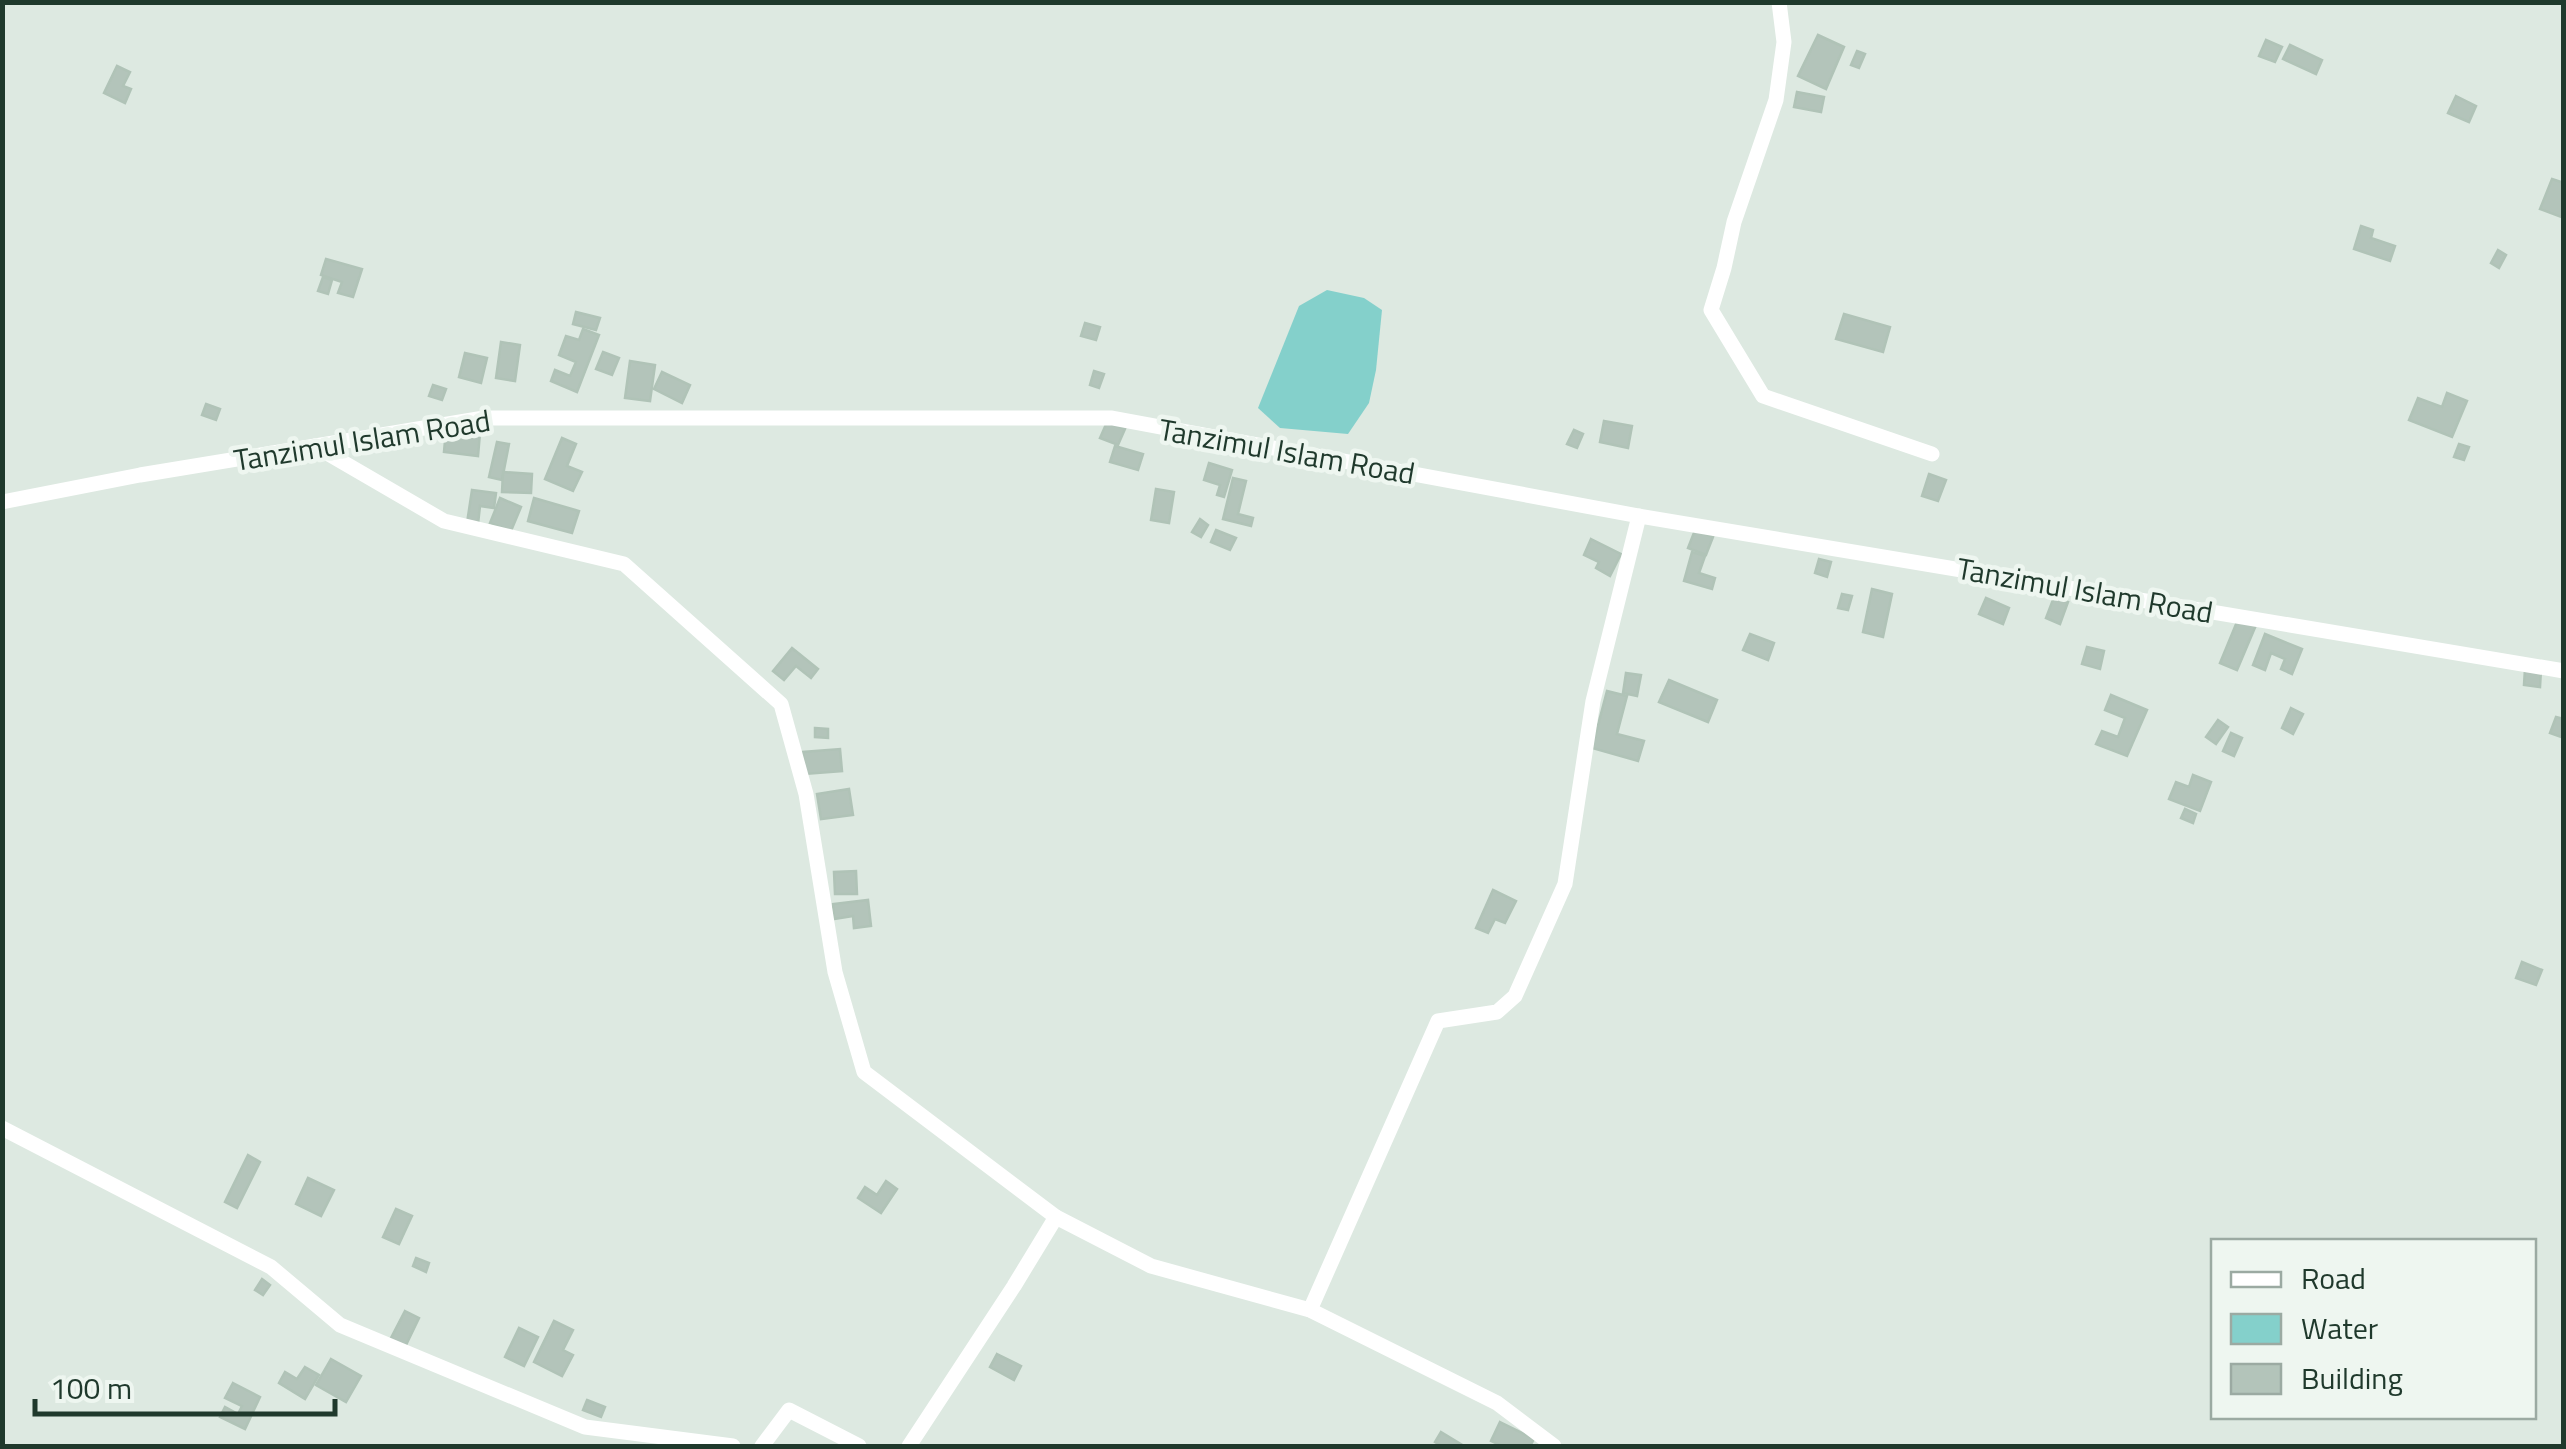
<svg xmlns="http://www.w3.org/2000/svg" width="2566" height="1449" font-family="'Titillium Web',sans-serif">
<rect width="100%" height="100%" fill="#dde9e1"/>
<path fill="#84d0cb" d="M1327,290L1364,298L1382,310L1376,370L1369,403L1348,434L1280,428L1258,408L1299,306Z"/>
<g fill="#b3c4ba" stroke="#b0c3b7" stroke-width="2.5">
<path d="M1818,35L1844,47L1826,89L1798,76Z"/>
<path d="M2266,40L2282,47L2275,62L2259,56Z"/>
<path d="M2290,45L2322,60L2316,74L2283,59Z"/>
<path d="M1857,51L1865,54L1859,68L1851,65Z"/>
<path d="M117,66L130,72L123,86L131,89L125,103L104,93Z"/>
<path d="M1797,92L1824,97L1821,112L1794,107Z"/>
<path d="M2456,96L2476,106L2469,122L2448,113Z"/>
<path d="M2552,179L2564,183V218L2540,209Z"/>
<path d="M2361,226L2373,230L2371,238L2395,246L2390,261L2354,249Z"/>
<path d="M2498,250L2506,255L2499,268L2491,263Z"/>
<path d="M326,259L362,269L353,297L338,293L342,282L321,275Z"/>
<path d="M323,277L332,280L328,294L318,291Z"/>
<path d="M576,312L600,318L596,330L573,324Z"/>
<path d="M1844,314L1890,327L1883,352L1836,339Z"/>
<path d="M1085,323L1100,327L1096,340L1081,336Z"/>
<path d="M583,329L599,335L577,392L551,381L555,370L570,376L576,362L559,355L566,336L579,340Z"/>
<path d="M501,342L520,345L515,381L496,378Z"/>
<path d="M603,352L619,358L612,375L596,369Z"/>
<path d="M465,353L487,358L481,383L459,377Z"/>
<path d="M630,361L655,365L650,401L625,398Z"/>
<path d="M1094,371L1104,374L1099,388L1090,385Z"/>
<path d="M662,372L690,385L682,403L654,389Z"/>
<path d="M433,385L446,389L442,400L429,396Z"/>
<path d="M2447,393L2467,401L2452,437L2409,420L2418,398L2442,407Z"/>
<path d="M206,404L220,409L216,420L202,415Z"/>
<path d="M1604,421L1632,426L1628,448L1600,442Z"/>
<path d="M1107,422L1125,429L1118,445L1100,438Z"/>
<path d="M446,430L480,433L478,456L444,452Z"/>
<path d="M1574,430L1583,434L1577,448L1567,444Z"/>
<path d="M562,438L576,444L567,466L582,472L573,491L545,479Z"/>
<path d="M497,442L509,444L502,480L489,477Z"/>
<path d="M2459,444L2469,447L2464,460L2454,457Z"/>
<path d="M1115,446L1143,454L1138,470L1110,462Z"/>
<path d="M1209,463L1232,470L1224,497L1217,495L1220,485L1204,480Z"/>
<path d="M503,472L532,474L531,493L502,492Z"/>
<path d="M1929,474L1946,480L1938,501L1922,496Z"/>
<path d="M1233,478L1246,481L1238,514L1253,518L1251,526L1223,519Z"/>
<path d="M1156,489L1174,492L1169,523L1151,520Z"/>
<path d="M472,490L496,493L494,508L480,506L478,524L467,523Z"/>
<path d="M500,498L521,507L511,531L490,523Z"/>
<path d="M534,498L579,511L572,533L528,521Z"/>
<path d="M1200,519L1208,525L1201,537L1192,532Z"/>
<path d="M1216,530L1236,538L1230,550L1211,542Z"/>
<path d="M1695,530L1713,537L1706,555L1688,548Z"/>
<path d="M1591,539L1621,554L1610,576L1596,568L1599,562L1584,555Z"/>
<path d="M1692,552L1705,556L1699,573L1715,578L1712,589L1684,581Z"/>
<path d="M1819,559L1831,562L1827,577L1815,573Z"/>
<path d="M1872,589L1892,594L1883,637L1863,632Z"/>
<path d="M1842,594L1852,596L1848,610L1838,608Z"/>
<path d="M2054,597L2068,602L2060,624L2046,618Z"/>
<path d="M1986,598L2009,608L2003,624L1979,614Z"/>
<path d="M2239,617L2256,625L2237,670L2220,663Z"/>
<path d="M1750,634L1774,643L1768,660L1743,650Z"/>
<path d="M2265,634L2302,649L2292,674L2281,669L2285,659L2271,653L2265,670L2253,665Z"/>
<path d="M2087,647L2104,651L2100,669L2082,664Z"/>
<path d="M792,648L818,669L811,678L796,666L784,680L773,671Z"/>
<path d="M2525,669L2541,670L2540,687L2524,685Z"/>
<path d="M1626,673L1641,675L1637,696L1623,693Z"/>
<path d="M1669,680L1717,700L1708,722L1659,702Z"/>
<path d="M1607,691L1627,696L1617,734L1644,741L1638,761L1592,748Z"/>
<path d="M2111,695L2147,710L2127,756L2096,744L2102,731L2118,737L2125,718L2105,710Z"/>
<path d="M2291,708L2303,714L2293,734L2282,728Z"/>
<path d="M2556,717L2564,719V738L2550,733Z"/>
<path d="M2218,720L2228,727L2216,744L2206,737Z"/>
<path d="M815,728L828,729V738L815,737Z"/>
<path d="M2231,733L2242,738L2234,756L2223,751Z"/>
<path d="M840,749L842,771L805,774L803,752Z"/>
<path d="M2193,775L2211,782L2200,811L2169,799L2176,782L2189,787Z"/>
<path d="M849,789L853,815L821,819L817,794Z"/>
<path d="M2185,809L2196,814L2193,823L2181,818Z"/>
<path d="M856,871L857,894H835L834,872Z"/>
<path d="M1493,890L1516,901L1505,923L1495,919L1488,933L1476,928Z"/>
<path d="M868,900L871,926L854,928L853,916L834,919L833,904Z"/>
<path d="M2522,962L2542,970L2536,985L2516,978Z"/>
<path d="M248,1155L260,1162L237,1208L225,1202Z"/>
<path d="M308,1178L334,1190L321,1216L296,1204Z"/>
<path d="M886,1181L897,1189L881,1213L858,1198L865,1187L877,1195Z"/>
<path d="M396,1209L412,1216L399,1244L383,1237Z"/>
<path d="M416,1258L429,1263L426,1272L413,1266Z"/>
<path d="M262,1279L270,1285L263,1295L255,1290Z"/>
<path d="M405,1311L419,1318L405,1347L390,1340Z"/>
<path d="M554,1321L573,1330L563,1350L573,1355L562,1376L534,1362Z"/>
<path d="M519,1328L538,1337L524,1366L505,1357Z"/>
<path d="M997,1354L1021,1366L1014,1380L990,1367Z"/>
<path d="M331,1359L361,1376L346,1402L316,1385Z"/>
<path d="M305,1367L319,1375L305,1399L279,1383L285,1372L297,1379Z"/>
<path d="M233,1383L260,1397L245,1429L220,1417L225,1407L238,1414L242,1406L225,1398Z"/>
<path d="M587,1400L605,1407L601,1417L583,1410Z"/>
<path d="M1500,1422L1534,1439L1530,1446H1502L1491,1441Z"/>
<path d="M1441,1432L1464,1446H1442L1435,1442Z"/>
</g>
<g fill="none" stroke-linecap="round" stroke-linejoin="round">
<g stroke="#fff" stroke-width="15">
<path d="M1779,2L1784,42L1776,100L1734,222L1724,268L1711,310L1763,396L1932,454"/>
<path d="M315,446L444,521L624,564L781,704L806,794L835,972L864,1072L1056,1217L1151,1266L1310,1310L1497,1403L1554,1446"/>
<path d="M2,502L140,475L484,418H1112L1639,516L2564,671"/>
<path d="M2,1128L271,1267L340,1325L585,1427L733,1446"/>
<path d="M1310,1310L1438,1021L1497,1012L1515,996L1565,884L1593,701L1639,516"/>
<path d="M762,1446L789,1410L859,1446"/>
<path d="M909,1446L1014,1286L1056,1217"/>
</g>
</g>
<g text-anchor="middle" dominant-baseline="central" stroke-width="9" stroke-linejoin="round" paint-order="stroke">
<g font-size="30" fill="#1f392c" stroke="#eef6f0">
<text transform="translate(362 440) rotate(-9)">Tanzimul Islam Road</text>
<text transform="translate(1287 451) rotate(10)">Tanzimul Islam Road</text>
<text transform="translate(2085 590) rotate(10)">Tanzimul Islam Road</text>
</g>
</g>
<rect width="2566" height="1449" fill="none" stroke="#1f392c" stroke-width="10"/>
<rect x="2211" y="1239" width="325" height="180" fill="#eef6f0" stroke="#9baaa2" stroke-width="2.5"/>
<rect x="2231" y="1272" width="50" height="15" fill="#ffffff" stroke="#9baaa2" stroke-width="2.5"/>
<text x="2301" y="1289" font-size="30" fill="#1f392c">Road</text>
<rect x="2231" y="1314" width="50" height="30" fill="#84d0cb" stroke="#9baaa2" stroke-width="2.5"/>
<text x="2301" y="1339" font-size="30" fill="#1f392c">Water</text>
<rect x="2231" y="1364" width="50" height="30" fill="#b3c4ba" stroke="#9baaa2" stroke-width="2.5"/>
<text x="2301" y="1389" font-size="30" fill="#1f392c">Building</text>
<path d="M35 1399v15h300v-15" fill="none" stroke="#1f392c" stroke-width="5"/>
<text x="50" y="1399" font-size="30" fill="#1f392c" stroke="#eef6f0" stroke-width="8" paint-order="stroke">100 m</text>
</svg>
